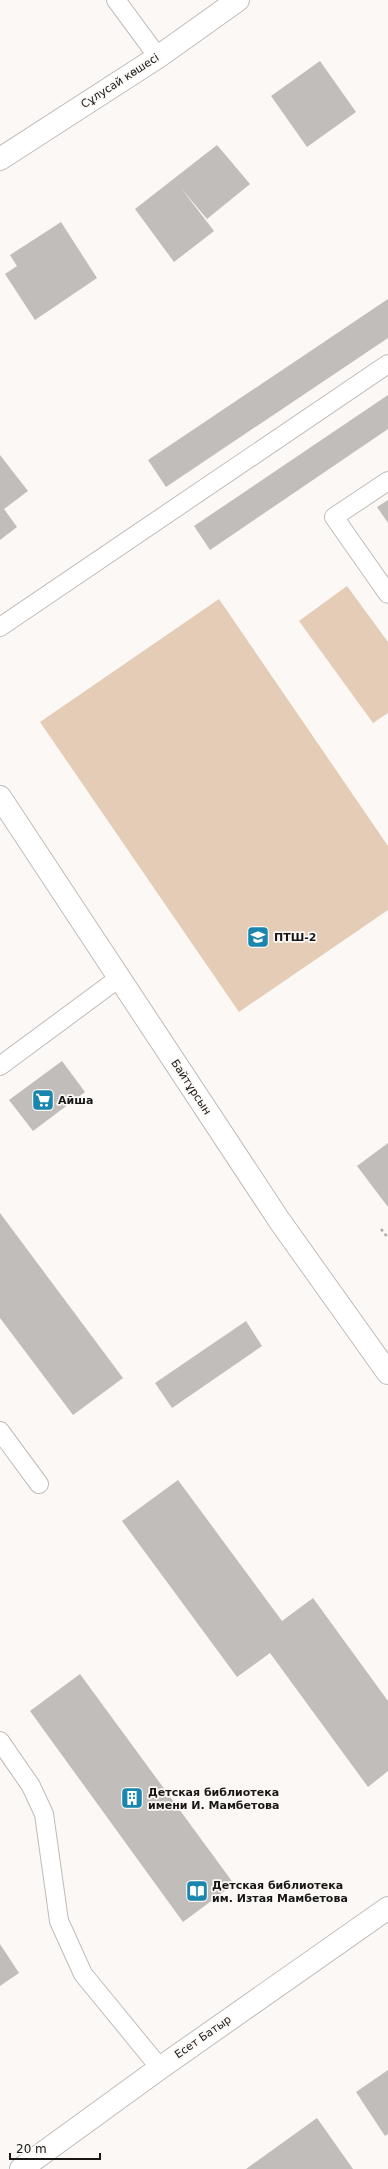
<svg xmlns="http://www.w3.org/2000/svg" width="388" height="2169" font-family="'DejaVu Sans',sans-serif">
<rect width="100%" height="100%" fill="#fcf8f5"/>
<g fill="#e5ccb6">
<path d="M347,586L388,642V713L373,723L299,621Z"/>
<path d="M219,599L388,846V910L239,1012L40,722Z"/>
</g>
<g fill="#c0bdba">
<path d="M320,61L356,112L307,147L271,96Z"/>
<path d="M217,145L250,184L207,219L181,188L214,231L174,262L135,209Z"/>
<path d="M61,222L97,278L35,320L5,274L17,266L10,255Z"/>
<path d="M388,299V338L166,487L148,460Z"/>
<path d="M388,395V429L210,550L194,526Z"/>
<path d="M0,455L28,491L4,509L17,527L0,540Z"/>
<path d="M388,500V523L377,507Z"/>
<path d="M62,1061L85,1092L33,1131L9,1100Z"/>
<path d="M388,1143V1207L357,1166Z"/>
<path d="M0,1213L123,1378L73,1415L0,1318Z"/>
<path d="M246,1321L262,1346L172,1408L155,1383Z"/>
<path d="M178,1480L282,1621L313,1598L388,1701V1771L368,1787L270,1653L237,1677L122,1521Z"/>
<path d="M80,1674L234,1884L183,1922L30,1711Z"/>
<path d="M0,1944L19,1973L0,1986Z"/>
<path d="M388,2070V2134L385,2136L356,2092Z"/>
<path d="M317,2118L353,2169H246Z"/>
</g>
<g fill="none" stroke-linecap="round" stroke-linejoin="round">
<g stroke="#bfbcba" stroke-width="20">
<g id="service">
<path d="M116,0L158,57"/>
<path d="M388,481L334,517L388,594"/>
<path d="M0,627L388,364"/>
<path d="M0,1066L119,978"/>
<path d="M0,1431L39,1484"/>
<path d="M0,1741L31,1786L44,1814L59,1921L83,1974L160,2068"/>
</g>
</g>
<g stroke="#bfbcba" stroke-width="24">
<path id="minor" d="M0,159L158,57L238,0"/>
</g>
<g stroke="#bfbcba" stroke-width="24">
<g id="tertiary">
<path d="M0,797L279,1220L388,1373"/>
<path d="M21,2169L160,2068L388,1908"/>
</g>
</g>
<path stroke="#b0adaa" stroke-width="2.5" stroke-dasharray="3 3" stroke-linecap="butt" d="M381,1229L388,1238"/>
<use href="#service" stroke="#fff" stroke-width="18"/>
<use href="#minor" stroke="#fff" stroke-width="22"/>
<use href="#tertiary" stroke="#fff" stroke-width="22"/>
</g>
<defs>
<g id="university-square" transform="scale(1.15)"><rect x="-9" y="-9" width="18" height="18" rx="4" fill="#1a86ae" stroke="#fcf8f5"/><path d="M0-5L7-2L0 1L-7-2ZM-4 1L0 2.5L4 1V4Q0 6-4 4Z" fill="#fff"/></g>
<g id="supermarket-square" transform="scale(1.15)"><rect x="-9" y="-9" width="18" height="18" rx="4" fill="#1a86ae" stroke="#fcf8f5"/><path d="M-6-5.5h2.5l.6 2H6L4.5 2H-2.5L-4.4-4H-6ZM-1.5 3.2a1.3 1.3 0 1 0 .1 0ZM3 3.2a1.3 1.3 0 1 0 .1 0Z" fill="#fff"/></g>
<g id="building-square" transform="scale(1.15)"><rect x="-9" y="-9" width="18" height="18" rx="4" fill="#1a86ae" stroke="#fcf8f5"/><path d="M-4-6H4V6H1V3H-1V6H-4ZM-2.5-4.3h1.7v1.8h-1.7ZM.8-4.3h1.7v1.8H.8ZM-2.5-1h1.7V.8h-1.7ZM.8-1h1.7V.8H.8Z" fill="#fff"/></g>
<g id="library-square" transform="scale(1.15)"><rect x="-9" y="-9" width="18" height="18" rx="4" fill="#1a86ae" stroke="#fcf8f5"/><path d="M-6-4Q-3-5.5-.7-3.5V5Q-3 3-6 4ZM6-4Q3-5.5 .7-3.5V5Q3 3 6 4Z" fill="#fff"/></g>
</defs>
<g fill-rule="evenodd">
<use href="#university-square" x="258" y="937"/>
<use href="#supermarket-square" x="43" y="1100"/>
<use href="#building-square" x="132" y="1798"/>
<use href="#library-square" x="197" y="1891"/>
</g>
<g text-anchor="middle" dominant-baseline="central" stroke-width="3.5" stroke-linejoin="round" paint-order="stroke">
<g font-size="11" fill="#181716" stroke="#fcf8f5">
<text transform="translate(120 81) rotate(-33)">Сұлусай көшесі</text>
<text transform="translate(191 1087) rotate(57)">Байтұрсын</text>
<text transform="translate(203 2037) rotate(-35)">Есет Батыр</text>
</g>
<g font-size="11" font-weight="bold" fill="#181716" stroke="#fcf8f5" text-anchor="start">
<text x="274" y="937">ПТШ-2</text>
<text x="58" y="1100">Айша</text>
<text x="148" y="1792">Детская библиотека<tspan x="148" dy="13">имени И. Мамбетова</tspan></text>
<text x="212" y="1885">Детская библиотека<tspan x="212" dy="13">им. Изтая Мамбетова</tspan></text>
</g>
</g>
<path d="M10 2153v6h90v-6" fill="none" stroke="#181716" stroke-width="2"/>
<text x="16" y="2153" font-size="12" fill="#181716" stroke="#fcf8f5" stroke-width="3" paint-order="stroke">20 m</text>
</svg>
